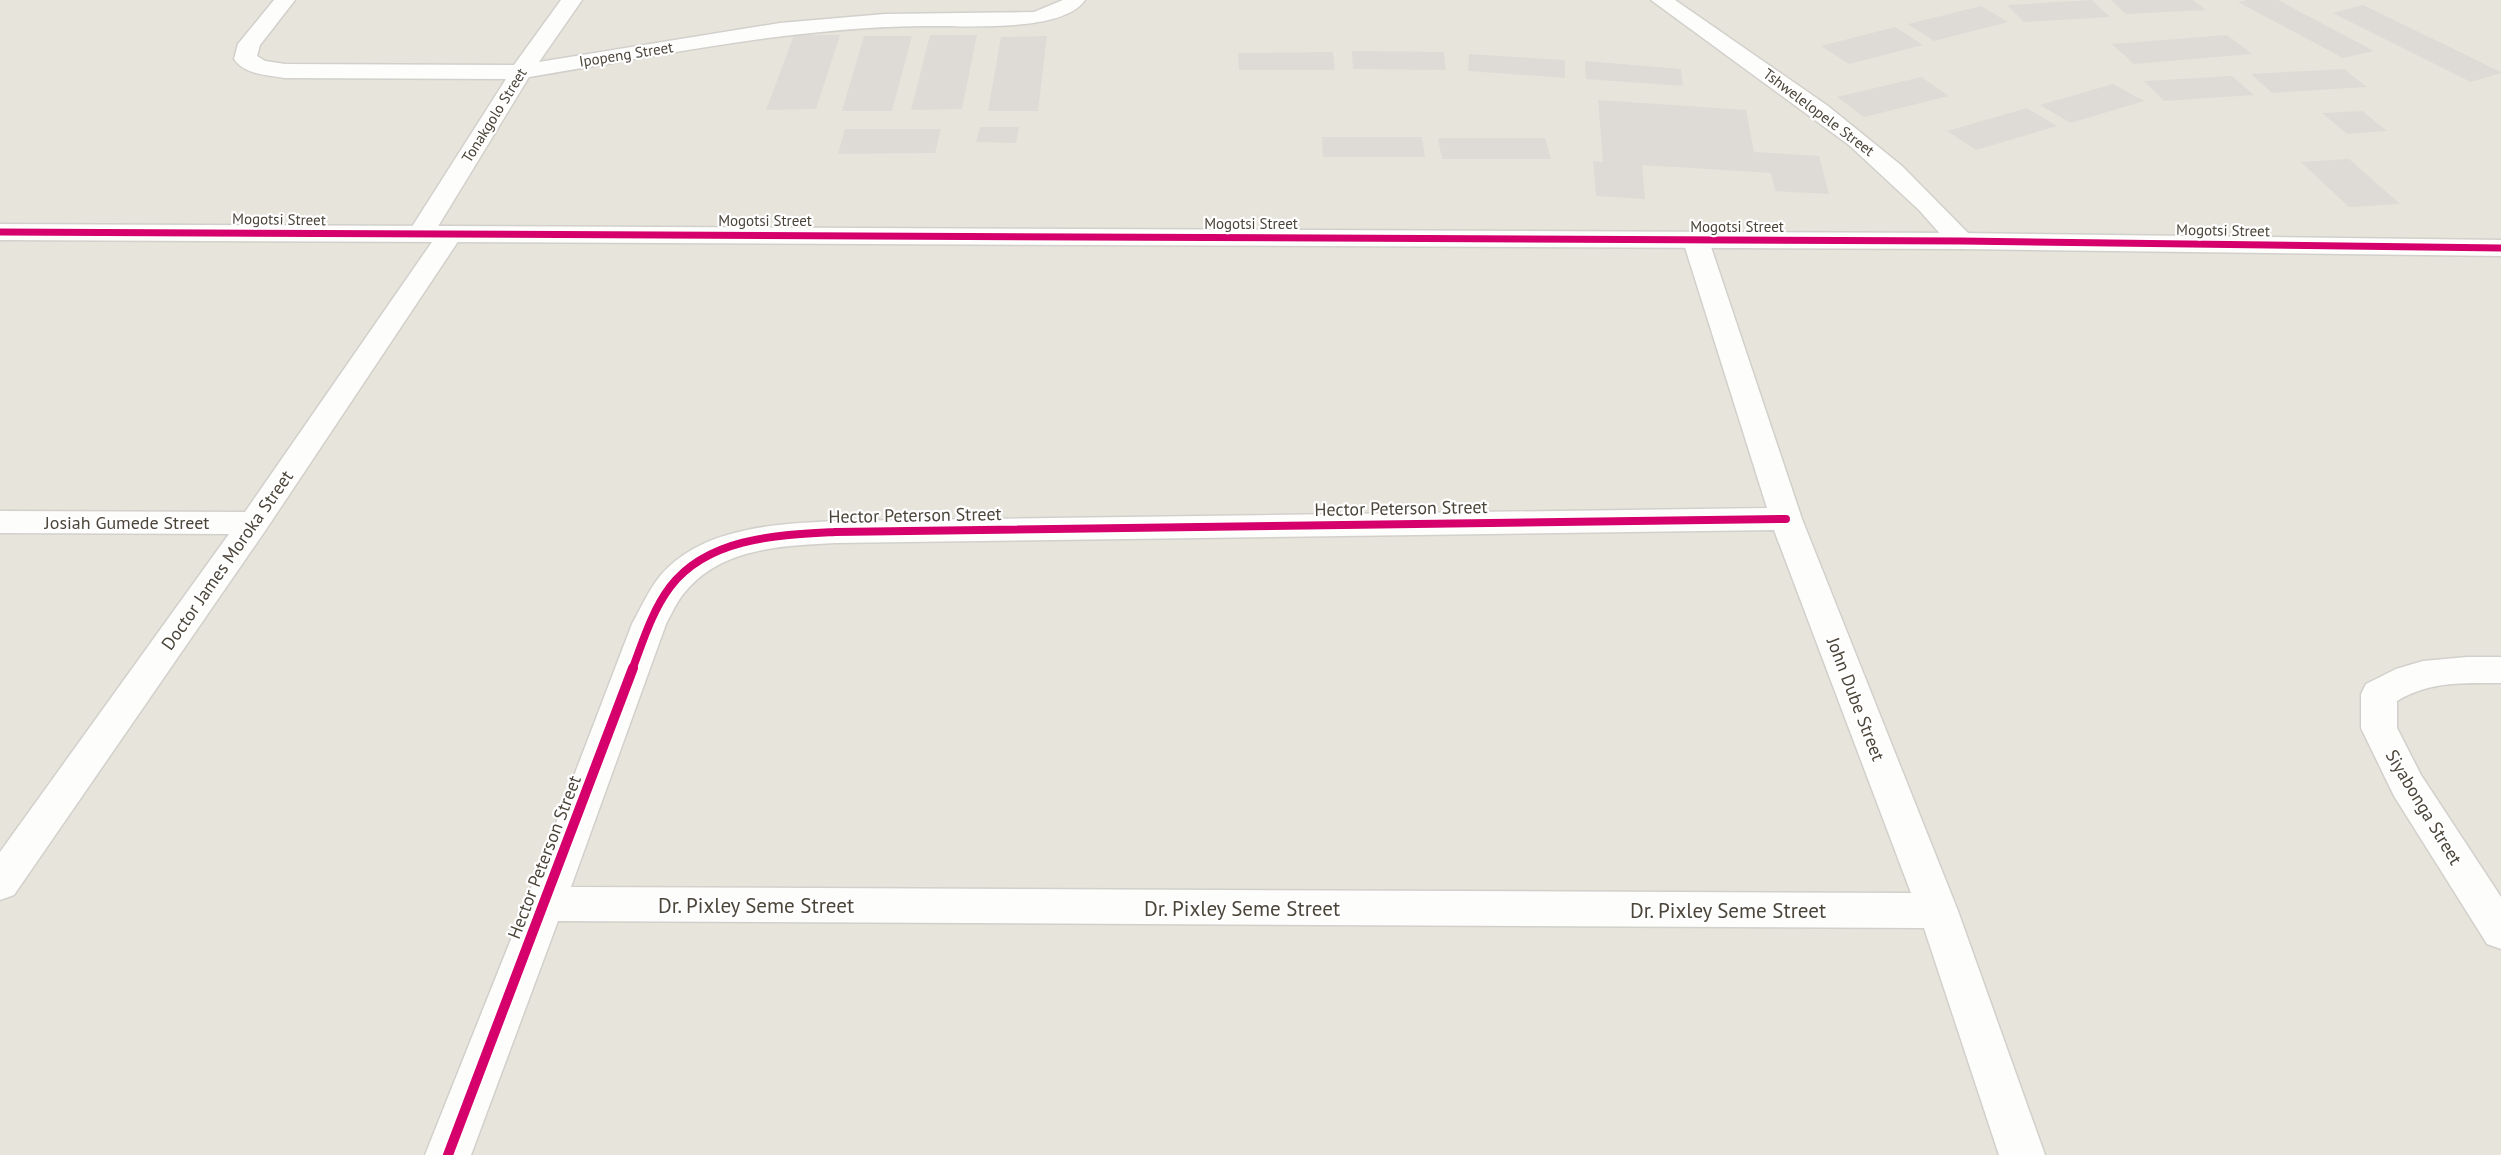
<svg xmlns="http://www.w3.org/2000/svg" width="2501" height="1155" font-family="'PT Sans',sans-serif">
<rect width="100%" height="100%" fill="#f4f2ee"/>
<rect fill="#e7e4dc" x="0" y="0" width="2501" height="1155"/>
<g fill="#dedbd6">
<path d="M2092,0L2110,17L2024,22L2007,5Z"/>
<path d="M2111,0H2193L2206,10L2126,14Z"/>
<path d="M2247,0H2278L2374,51L2343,58L2238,2Z"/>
<path d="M2363,5L2501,72V73L2471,82L2333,13Z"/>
<path d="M1981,6L2008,22L1934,41L1908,24Z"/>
<path d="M1895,27L1923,45L1849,64L1821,46Z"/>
<path d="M794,35H840L816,109L766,110Z"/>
<path d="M930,35H977L962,109L911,110Z"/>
<path d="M2227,35L2252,54L2134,64L2112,44Z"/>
<path d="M864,36H912L892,111H842Z"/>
<path d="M1047,36L1038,111H988L1001,37Z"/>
<path d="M1352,51L1444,52L1446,70L1353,69Z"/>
<path d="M1333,52L1335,70H1239L1238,53Z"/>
<path d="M1469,54L1565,60V78L1468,71Z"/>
<path d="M1585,61L1681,69L1683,86L1586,79Z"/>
<path d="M2344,69L2367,87L2272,93L2251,74Z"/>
<path d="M2232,76L2254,95L2164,101L2144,81Z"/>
<path d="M1921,77L1949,96L1864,117L1837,97Z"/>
<path d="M2113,84L2144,101L2071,123L2040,105Z"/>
<path d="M1598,100L1746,110L1754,152L1819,156L1829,194L1775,191L1771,173L1642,165L1645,199L1596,196L1593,161L1603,162Z"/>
<path d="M2027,108L2057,126L1976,150L1947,131Z"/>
<path d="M2362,111L2387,131L2347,134L2322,113Z"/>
<path d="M980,127H1019L1016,143L976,142Z"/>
<path d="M845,129H941L935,153L838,154Z"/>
<path d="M1322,137H1422L1425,157H1323Z"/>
<path d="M1438,138H1545L1551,159H1442Z"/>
<path d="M2349,159L2400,204L2349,207L2301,162Z"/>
</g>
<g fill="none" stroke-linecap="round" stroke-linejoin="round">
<g stroke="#d2d0cb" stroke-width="3">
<g id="minor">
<path d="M274,0H295L260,45L257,56L265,61L285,64L514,65L561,0H582L539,62L780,23L885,14L1034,12L1063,0H1085C1062,34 960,25 920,26C788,28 658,56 529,77L434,233L430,238L421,241L412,238L408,233L506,79L285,78C268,75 245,75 234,59L238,44Z"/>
<path d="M1651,0H1675L1828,106L1902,166L1970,235L1974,241L1970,247L1961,249L1952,247L1919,210L1849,145Z"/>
<path d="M450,226L459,229L463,234L265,531L14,895L0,900V852L229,534L0,533V511L245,512L441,229Z"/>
<path d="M1696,233L1705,235L1709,241L1802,519L1958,911L2045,1155H1999L1924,928L558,921L471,1155H425L525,904L632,624C641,608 648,591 660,576C701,527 776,524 835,521L1767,508L1683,241L1687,235ZM1774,530L1911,893L571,887L666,624C672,613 677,601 685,592C722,547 782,546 835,543Z"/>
<path d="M2467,657H2501V683C2464,683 2429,681 2397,701V728L2421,775L2501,897V949L2487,944L2394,796L2361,728V694L2366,684L2396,669L2423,661Z"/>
</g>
</g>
<g stroke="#d2d0cb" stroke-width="3">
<path id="tertiary" d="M0,224L1961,233L2501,240V256L1961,249L0,240Z"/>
</g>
<use href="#minor" fill="#fdfdfc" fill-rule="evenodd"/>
<use href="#tertiary" fill="#fdfdfc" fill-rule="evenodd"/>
<g stroke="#fff" stroke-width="10">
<path id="cycleway-far2" d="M0,232L1961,241L2501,248"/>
</g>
<g stroke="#fff" stroke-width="12">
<path id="cycleway-far1" d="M632,670C643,641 652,611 670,587C708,537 779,535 835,532L1786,519"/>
</g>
<g stroke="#fff" stroke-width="14">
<path id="cycleway" d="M448,1155L633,668"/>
</g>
<use href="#cycleway-far2" stroke="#d6006c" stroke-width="7"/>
<use href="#cycleway-far1" stroke="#d6006c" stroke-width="8"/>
<use href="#cycleway" stroke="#d6006c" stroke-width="10"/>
</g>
<g text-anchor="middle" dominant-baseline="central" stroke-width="4.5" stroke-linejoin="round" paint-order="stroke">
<g font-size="15" fill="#4b4439" stroke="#fff">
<text transform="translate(626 54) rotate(-9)">Ipopeng Street</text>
<text transform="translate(1819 112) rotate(37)">Tshwelelopele Street</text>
<text transform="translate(494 115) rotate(-58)">Tonakgolo Street</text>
<text transform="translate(279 219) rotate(1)">Mogotsi Street</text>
<text x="765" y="220">Mogotsi Street</text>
<text x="1251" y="223">Mogotsi Street</text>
<text x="1737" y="226">Mogotsi Street</text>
<text transform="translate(2223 230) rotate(1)">Mogotsi Street</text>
</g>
<g font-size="18" fill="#4b4439" stroke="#fff">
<text transform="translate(1401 508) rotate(-1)">Hector Peterson Street</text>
<text transform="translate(915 515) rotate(-1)">Hector Peterson Street</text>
<text x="127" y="522">Josiah Gumede Street</text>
<text transform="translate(227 560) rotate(-55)">Doctor James Moroka Street</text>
<text transform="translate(1856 699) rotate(69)">John Dube Street</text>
<text transform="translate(2424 807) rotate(59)">Siyabonga Street</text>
<text transform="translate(544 857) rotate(-69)">Hector Peterson Street</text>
</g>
<g font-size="21" fill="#4b4439" stroke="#fff">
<text x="756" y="905">Dr. Pixley Seme Street</text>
<text x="1242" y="908">Dr. Pixley Seme Street</text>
<text x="1728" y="910">Dr. Pixley Seme Street</text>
</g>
</g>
</svg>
